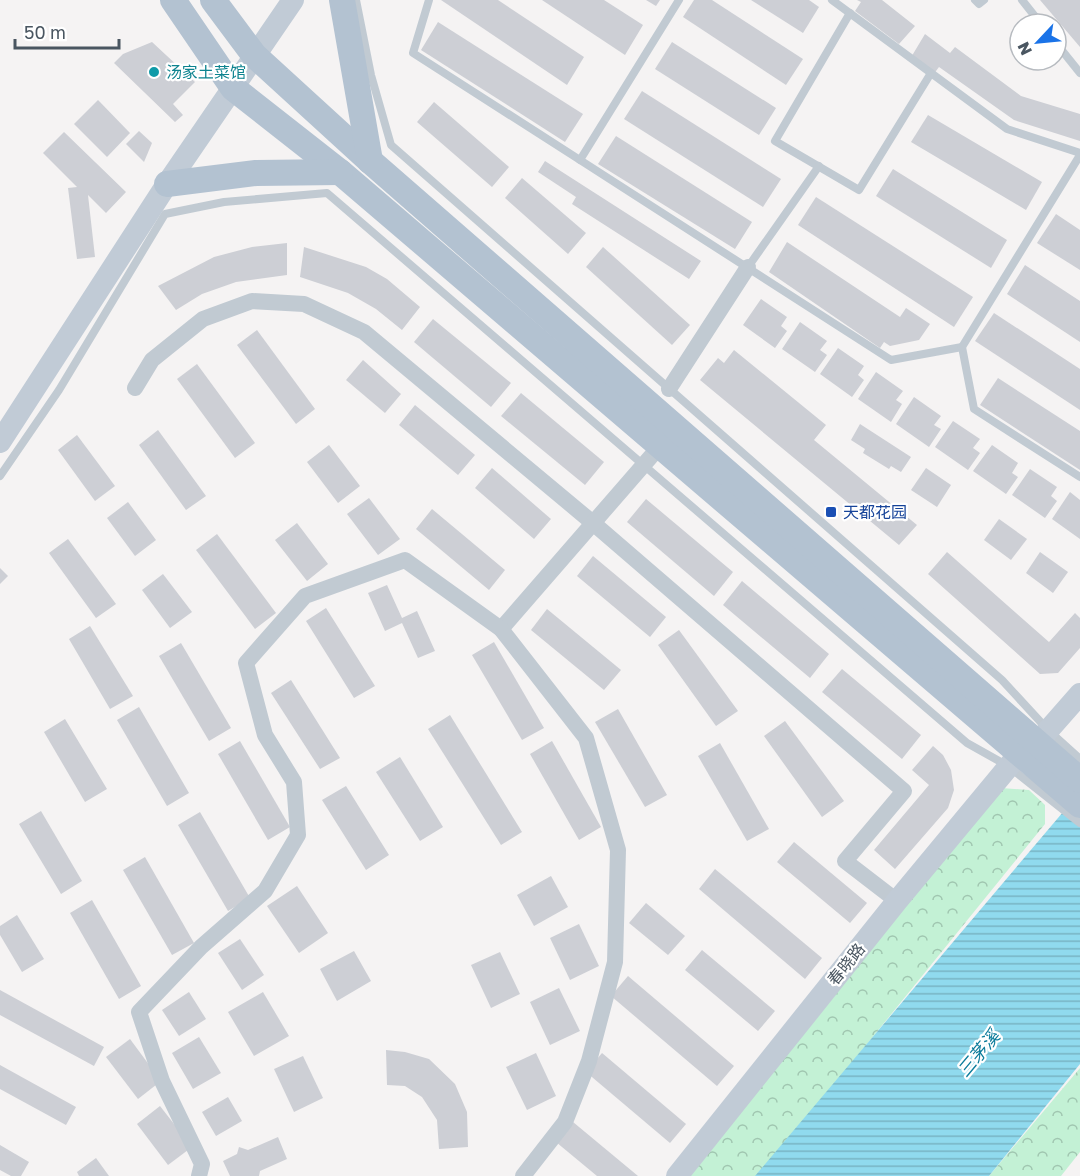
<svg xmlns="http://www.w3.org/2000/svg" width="1080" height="1176" font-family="'Golos Text','Noto Sans SC',sans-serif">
<defs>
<pattern id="park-crowns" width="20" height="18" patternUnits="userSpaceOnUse" patternTransform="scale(1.5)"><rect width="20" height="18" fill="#c3f1d5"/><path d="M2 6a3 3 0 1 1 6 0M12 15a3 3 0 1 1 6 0" fill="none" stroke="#a0c6b0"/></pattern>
<pattern id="water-rules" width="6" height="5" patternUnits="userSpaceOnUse" patternTransform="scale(1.5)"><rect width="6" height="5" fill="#90daee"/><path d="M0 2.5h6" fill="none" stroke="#78b4c4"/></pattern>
</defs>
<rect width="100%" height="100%" fill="#f5f3f3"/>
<g fill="url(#park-crowns)">
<path d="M1001,788L1029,790L1045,805V824L846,1070L756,1176H677Z"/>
<path d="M1080,1068V1152L1061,1176H989Z"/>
</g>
<path fill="url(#water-rules)" d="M1080,792V1064L989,1176H755Z"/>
<g fill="#cdcfd5">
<path d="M441,0H498L584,57L567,85Z"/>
<path d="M542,0H604L643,25L625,55Z"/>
<path d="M646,0H660L656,6Z"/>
<path d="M694,0H712L803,59L786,85L683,17Z"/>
<path d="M751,0H809L819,7L803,33Z"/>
<path d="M857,0H882L915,26L899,44L855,11L861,2Z"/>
<path d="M1040,0H1080V47Z"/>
<path d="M438,22L583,114L565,142L421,50Z"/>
<path d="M925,34L950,53L955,47L1021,96L1080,114V141L1014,120L939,67L933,75L910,59Z"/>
<path d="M152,42L195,82L173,104L183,115L175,122L114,63L123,54Z"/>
<path d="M672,42L776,108L759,135L655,69Z"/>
<path d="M642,91L781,179L763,207L624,119Z"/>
<path d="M98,100L130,133L107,157L74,124Z"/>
<path d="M434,102L509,167L492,187L417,122Z"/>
<path d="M928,115L1042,182L1026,210L911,142Z"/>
<path d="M139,131L152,143L144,162L126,144Z"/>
<path d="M64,132L126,192L106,213L88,195L95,257L77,259L68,188L77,187L43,153Z"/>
<path d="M616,136L752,222L735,249L598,164Z"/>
<path d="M545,161L701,261L689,279L572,204L576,197L538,172Z"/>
<path d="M893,169L1007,240L991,268L876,196Z"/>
<path d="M522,178L586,233L568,254L505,198Z"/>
<path d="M816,197L973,297L954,327L798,225Z"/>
<path d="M1056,214L1080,230V270L1037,243Z"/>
<path d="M787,242L900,317L906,308L930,324L919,340L890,346L884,342L880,348L769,272Z"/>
<path d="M287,243V275L236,282L202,294L176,310L158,286L214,257L252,247Z"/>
<path d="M304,247L366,267L387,279L420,307L402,330L376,309L348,293L300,277Z"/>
<path d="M603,247L690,325L672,345L586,267Z"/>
<path d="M1025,265L1080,301V342L1007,294Z"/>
<path d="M761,299L787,317L781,326L787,331L775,348L743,325Z"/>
<path d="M994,313L1080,369V410L975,341Z"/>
<path d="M433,319L511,383L491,407L414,342Z"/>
<path d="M800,322L827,341L820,350L827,355L815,372L782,349Z"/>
<path d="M257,330L315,409L296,424L237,345Z"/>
<path d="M838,348L864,366L858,375L864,380L852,397L820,374Z"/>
<path d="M734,350L826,425L814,440L917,525L899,545L700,380L718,358L724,363Z"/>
<path d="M363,360L401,394L385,413L346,380Z"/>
<path d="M197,364L255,443L235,458L177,379Z"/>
<path d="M876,372L903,391L896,400L902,404L891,422L858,399Z"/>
<path d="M998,378L1080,431V470L980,405Z"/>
<path d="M521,393L604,462L585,485L501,416Z"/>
<path d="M914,397L941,416L934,425L941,429L929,447L896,424Z"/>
<path d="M415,405L475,455L458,475L399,425Z"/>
<path d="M953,421L980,439L973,448L980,453L968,470L935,447Z"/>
<path d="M860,424L911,457L901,472L891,466L889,469L863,453L865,449L851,440Z"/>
<path d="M158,430L206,496L186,510L139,445Z"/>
<path d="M77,435L115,486L95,501L58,450Z"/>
<path d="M329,445L360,486L338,503L307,462Z"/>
<path d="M992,445L1018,463L1012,473L1018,477L1006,494L973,471Z"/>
<path d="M492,468L551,519L534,539L475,488Z"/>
<path d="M926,468L951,485L937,507L911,490Z"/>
<path d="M1030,469L1057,487L1051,496L1057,501L1045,518L1012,495Z"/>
<path d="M1070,492L1080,500V539L1052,519Z"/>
<path d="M369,498L400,539L378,555L347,514Z"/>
<path d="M646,499L733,572L714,596L627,522Z"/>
<path d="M128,502L156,540L135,556L107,518Z"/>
<path d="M432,509L505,570L489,590L416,529Z"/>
<path d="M999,519L1027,539L1011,560L984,540Z"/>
<path d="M297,523L328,564L307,581L275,540Z"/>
<path d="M217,534L276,613L255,629L196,550Z"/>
<path d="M68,539L116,604L96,618L49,553Z"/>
<path d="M947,552L1049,642L1075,613L1080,618V648L1058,673L1040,674L928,574Z"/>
<path d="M1040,552L1068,572L1053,593L1026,573Z"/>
<path d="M593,556L666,617L650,637L577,576Z"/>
<path d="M0,568L8,576L0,584Z"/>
<path d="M163,574L192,612L170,628L142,590Z"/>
<path d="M742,581L829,654L810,678L723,605Z"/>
<path d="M387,585L402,618L417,611L435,651L418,658L402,623L385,631L368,593Z"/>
<path d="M326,608L375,686L354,698L306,621Z"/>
<path d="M547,609L621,670L604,690L531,630Z"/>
<path d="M90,626L133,696L110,709L69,639Z"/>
<path d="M679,630L738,711L716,726L658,645Z"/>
<path d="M494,642L544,728L522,740L472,655Z"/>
<path d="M181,643L231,728L209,741L159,656Z"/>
<path d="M842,669L921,735L902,759L822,692Z"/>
<path d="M291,680L340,758L320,769L271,693Z"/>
<path d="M139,707L189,793L167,806L117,720Z"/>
<path d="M618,709L667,795L645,807L595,722Z"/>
<path d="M450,715L522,832L501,845L428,729Z"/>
<path d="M65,719L107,789L85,802L44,732Z"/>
<path d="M785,721L844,801L822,817L764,736Z"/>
<path d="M240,741L290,827L268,840L218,754Z"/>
<path d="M552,741L601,827L579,840L530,754Z"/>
<path d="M720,743L769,829L747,841L698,756Z"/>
<path d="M933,746L943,755L951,770L954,790L948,808L895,869L874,850L929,785L912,770Z"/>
<path d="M400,757L443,827L420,841L376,772Z"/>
<path d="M346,786L389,855L366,870L322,800Z"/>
<path d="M41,811L82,881L61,894L19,824Z"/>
<path d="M200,812L250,898L228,911L178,825Z"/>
<path d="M794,842L867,903L850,923L777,862Z"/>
<path d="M145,857L194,943L172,955L123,870Z"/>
<path d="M715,869L822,958L805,979L699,889Z"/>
<path d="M551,876L568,907L534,926L517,895Z"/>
<path d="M297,886L328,933L299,953L267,906Z"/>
<path d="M92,900L141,986L119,999L70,913Z"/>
<path d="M646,903L685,936L668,955L629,923Z"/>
<path d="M17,915L44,959L22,972L0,935V926Z"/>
<path d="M579,924L599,966L570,980L550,938Z"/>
<path d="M240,939L264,975L242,990L218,953Z"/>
<path d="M702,950L775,1011L758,1031L685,970Z"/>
<path d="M354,951L371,981L337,1001L320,969Z"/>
<path d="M500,952L520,994L491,1008L471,965Z"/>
<path d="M628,976L734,1066L717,1086L611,996Z"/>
<path d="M559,988L580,1031L550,1045L530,1002Z"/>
<path d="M0,990L104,1047L94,1066L0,1015Z"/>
<path d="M189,992L206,1019L179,1036L162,1010Z"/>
<path d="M263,992L289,1036L254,1056L228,1012Z"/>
<path d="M199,1037L221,1073L193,1089L172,1053Z"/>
<path d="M130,1039L161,1081L138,1099L106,1057Z"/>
<path d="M386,1050L405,1052L429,1059L455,1084L467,1112L468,1147L439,1149L437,1120L422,1097L405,1086L387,1085Z"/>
<path d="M536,1053L556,1096L527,1110L506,1067Z"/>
<path d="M602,1053L686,1124L670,1143L586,1072Z"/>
<path d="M303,1056L323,1098L294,1112L274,1069Z"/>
<path d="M0,1065L76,1107L66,1125L0,1089Z"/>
<path d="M228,1097L242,1121L216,1136L202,1112Z"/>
<path d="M160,1106L192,1147L168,1165L137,1124Z"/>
<path d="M573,1122L638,1176H597L556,1142Z"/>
<path d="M278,1137L287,1159L260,1171L259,1176H230L223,1161L237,1154L239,1147L248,1150Z"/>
<path d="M0,1145L29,1162L21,1176H11L0,1170Z"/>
<path d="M96,1158L109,1176H79L77,1172Z"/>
</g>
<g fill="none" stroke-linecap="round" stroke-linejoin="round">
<g stroke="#c1cad2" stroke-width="8">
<path d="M356,0L371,75L391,145L1002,680L1048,730L1080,759"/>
<path d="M429,0L413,53L580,160"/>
<path d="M679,0L580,160L891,360L962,347L974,409L1080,477"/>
<path d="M832,0L1007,129L1080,153"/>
<path d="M975,0L979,4L984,0"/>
<path d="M1022,0L1041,24"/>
<path d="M850,13L775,141L859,190L931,73"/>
<path d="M1056,43L1080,73"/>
<path d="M748,267L819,166"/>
<path d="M962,347L1080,155"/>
<path d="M0,476L59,390L165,214L224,202L327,193L967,743L1008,766L1080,823"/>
</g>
<g stroke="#c1cad2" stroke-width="16">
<path d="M135,388L152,360L203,319L252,301L304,304L364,332L593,523L904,791L845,861L897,901"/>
<path d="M669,389L748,267"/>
<path d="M501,629L667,438"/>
<path d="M199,1176L202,1164L162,1081L139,1012L201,947L265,891L298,835L294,782L265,735L246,663L305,596L405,560L501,629L586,738L618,850L615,962L589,1061L565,1122L523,1176"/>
</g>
<g stroke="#c1cbd6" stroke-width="22">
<path d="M0,442L167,184L293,0"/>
<path d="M1037,743L1080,694"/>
<path d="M677,1176L897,901L1019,754"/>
</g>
<g stroke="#b3c2d1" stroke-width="26">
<path d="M173,0L233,88L340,172L1080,805"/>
<path d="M213,0L254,55L370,161L1080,780"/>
<path d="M342,0L370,161"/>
<path d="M167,184L256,173L340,172"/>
</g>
</g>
<circle fill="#0f9aa8" stroke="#fff" stroke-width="2" cx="154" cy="72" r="6"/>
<rect fill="#1a4fb4" stroke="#fff" stroke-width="2" x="825" y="506" width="12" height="12" rx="3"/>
<g text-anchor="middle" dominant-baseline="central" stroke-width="4.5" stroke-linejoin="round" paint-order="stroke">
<g font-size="16" fill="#0d838f" stroke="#fff" text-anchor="start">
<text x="166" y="72">汤家土菜馆</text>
</g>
<g font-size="16" fill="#164399" stroke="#fff" text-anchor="start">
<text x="843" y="512">天都花园</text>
</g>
<g font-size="16" fill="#4a5661" stroke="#fff">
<text transform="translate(846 964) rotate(-51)">春晓路</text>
</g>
<g font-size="18" font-style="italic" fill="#0c7c9b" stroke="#fff">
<text transform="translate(978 1053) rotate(-50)">三茅溪</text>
</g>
</g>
<g transform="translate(1038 42) rotate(244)"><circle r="28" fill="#ffffff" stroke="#b7bbc0" stroke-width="1.5"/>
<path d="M0-4.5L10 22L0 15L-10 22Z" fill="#1a73e8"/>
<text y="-9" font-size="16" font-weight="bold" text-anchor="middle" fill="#4a5661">N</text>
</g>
<path d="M15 39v9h104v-9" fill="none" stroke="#4a5661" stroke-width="3"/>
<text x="24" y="39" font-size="18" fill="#4a5661" stroke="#ffffff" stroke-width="4.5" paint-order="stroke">50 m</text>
</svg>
